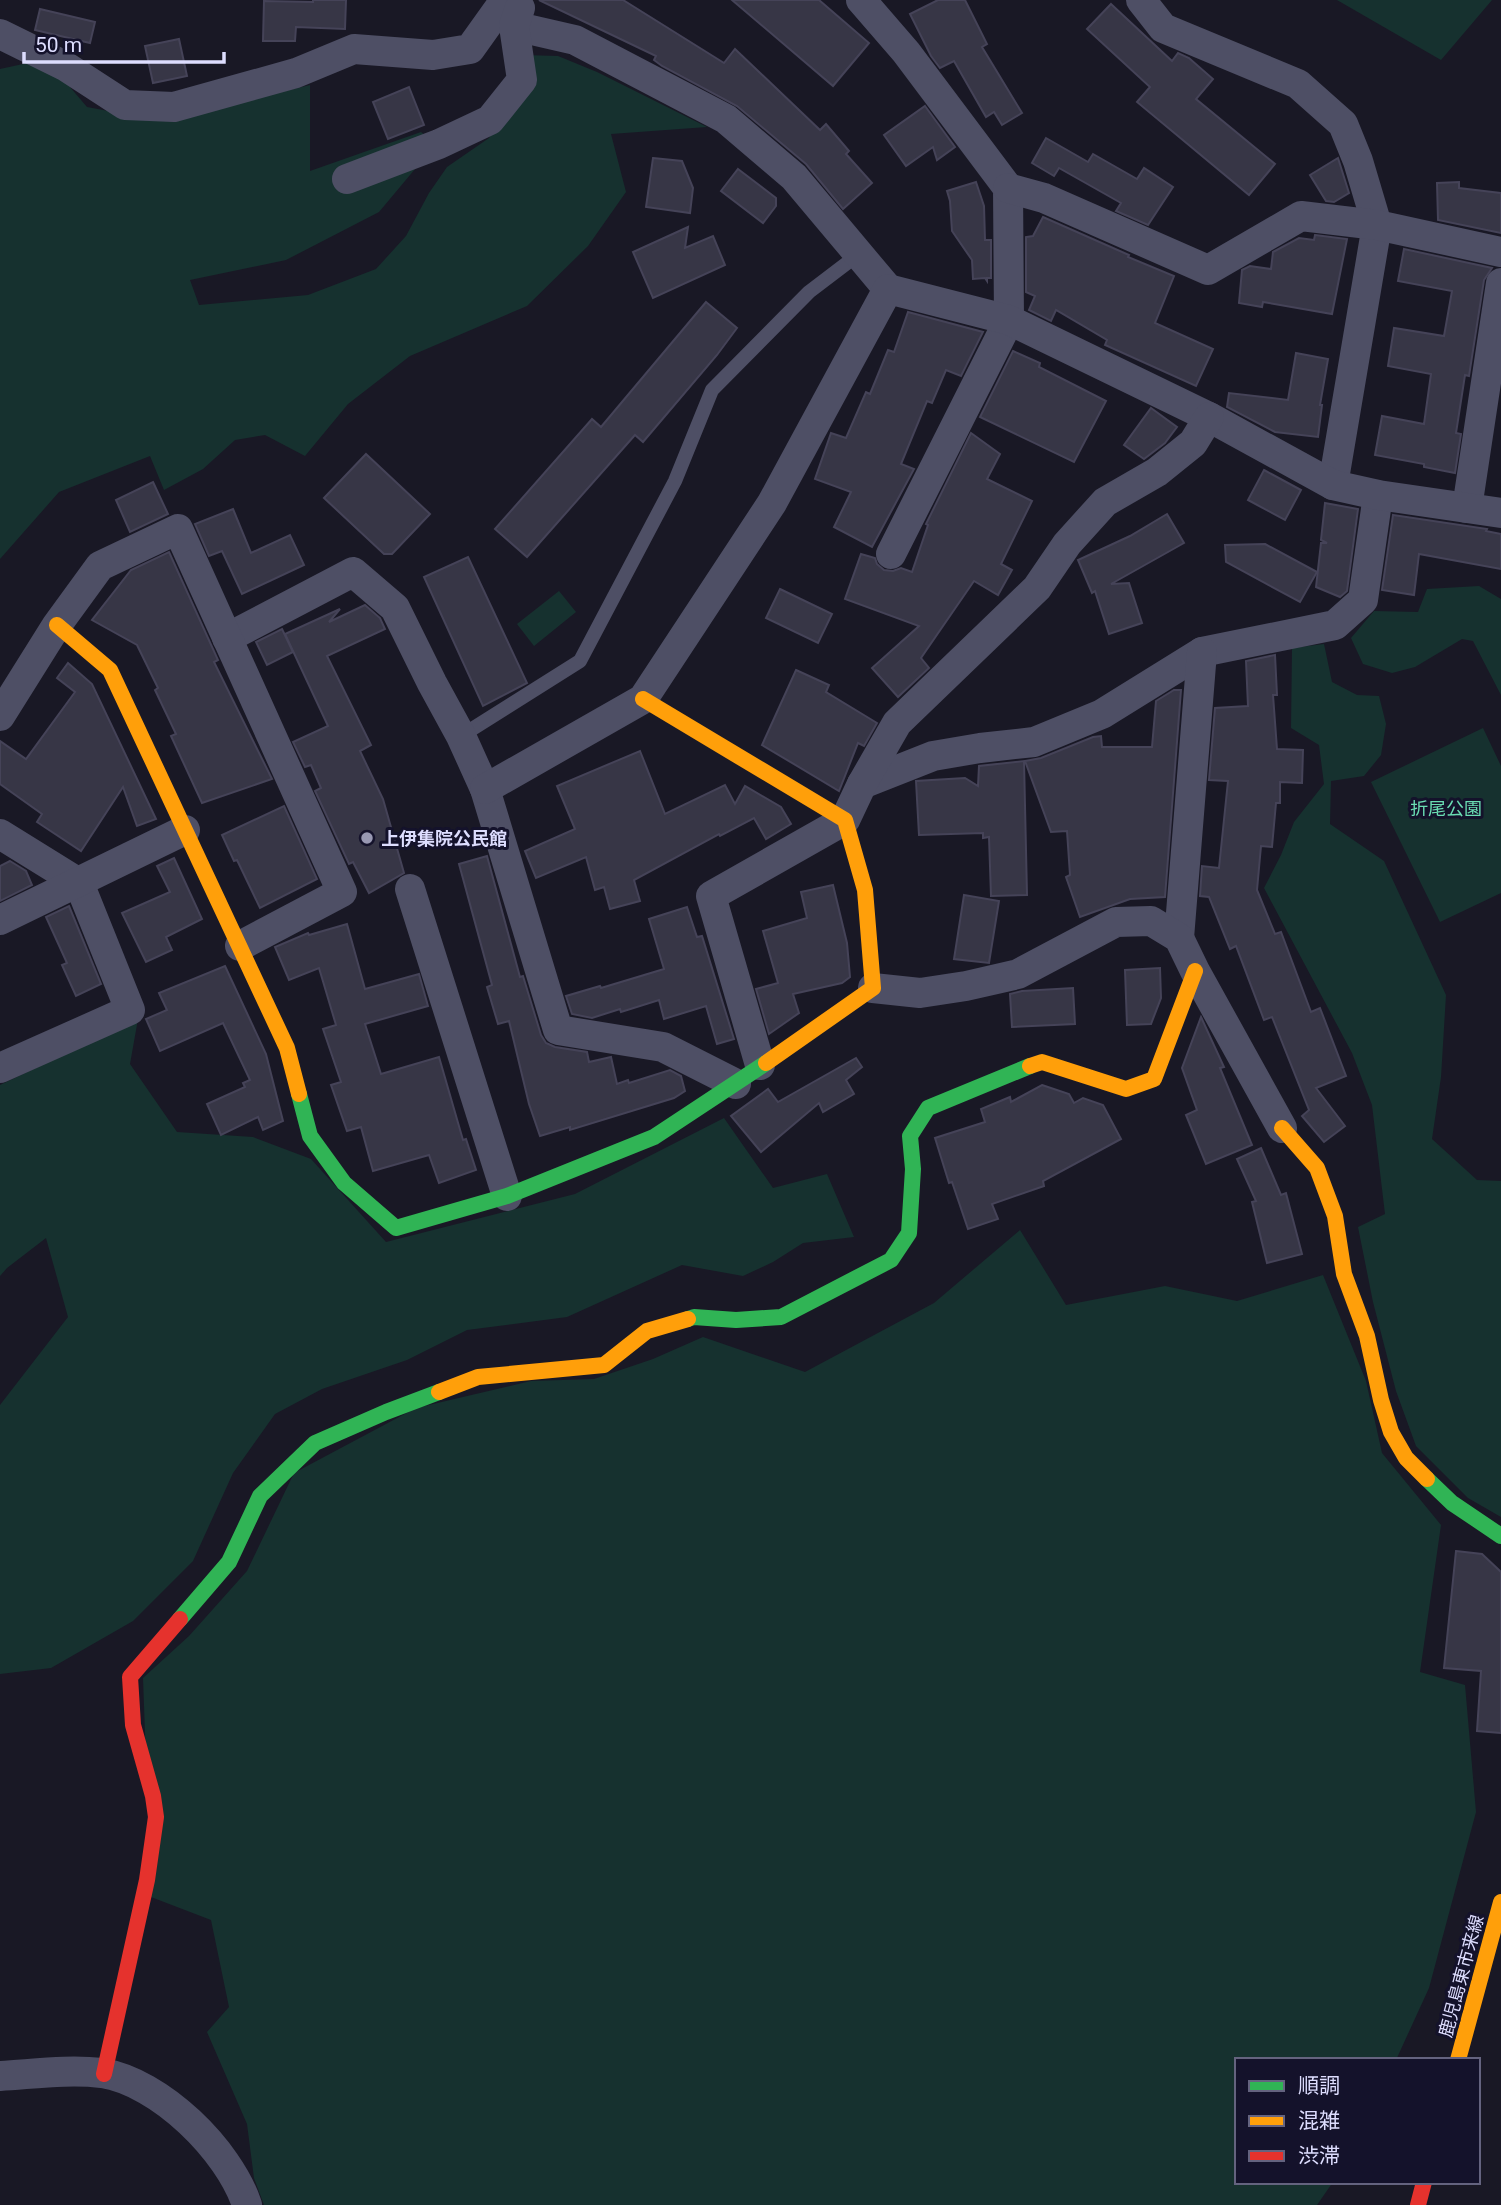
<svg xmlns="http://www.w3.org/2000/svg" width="1501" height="2205" font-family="Roboto,'Noto Sans JP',sans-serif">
<rect width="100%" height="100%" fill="#191825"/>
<g fill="#16312f">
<path d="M1337,0H1492L1441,60Z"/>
<path d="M523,55L558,56L597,72L707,127L611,134L626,192L588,246L527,306L410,356L348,404L305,456L265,435L235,440L203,469L164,490L150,456L59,492L0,559V69L46,59L87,107L162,121L310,85V171L421,132L436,144L379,212L286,260L190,280L199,305L308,295L376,269L406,236L429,193L447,167L489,138L509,102Z"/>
<path d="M1479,586L1501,599V695L1473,641L1462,639L1415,667L1392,673L1363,664L1351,638L1374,611L1418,612L1427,589Z"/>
<path d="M559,591L576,612L534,646L517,624Z"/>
<path d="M1324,644L1332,682L1357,695L1379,696L1386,724L1381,755L1364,776L1331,781L1330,824L1384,861L1446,995L1441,1077L1432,1139L1477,1180L1501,1181V1517L1468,1498L1416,1446L1396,1391L1373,1302L1358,1227L1385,1214L1372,1105L1352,1053L1264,888L1281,855L1294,822L1324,784L1319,745L1291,728L1292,648Z"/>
<path d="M1483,728L1501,766V893L1440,922L1371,782Z"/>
<path d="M138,1019L130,1064L177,1132L253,1137L311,1159L386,1242L575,1194L724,1118L773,1188L827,1174L854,1237L803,1243L773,1262L743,1276L682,1265L567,1317L467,1330L407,1360L322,1389L275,1414L233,1473L193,1561L133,1621L51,1668L0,1674V1405L68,1317L46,1238L7,1268L0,1276V1085Z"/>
<path d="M1020,1230L1066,1305L1165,1286L1237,1301L1323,1275L1366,1381L1382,1453L1441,1525L1420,1672L1465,1685L1476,1812L1429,1988L1396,2060H1237V2182H1333L1317,2205H264L254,2178L247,2124L207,2032L229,2007L211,1920L151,1897L143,1678L189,1636L247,1571L294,1473L416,1408L531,1381L594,1379L653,1359L703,1337L805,1372L934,1303Z"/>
</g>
<g fill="#373646" stroke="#454358" stroke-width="2">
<path d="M313,0H346L345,29L296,27L295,41H263L264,1L313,2Z"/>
<path d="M539,0H623L724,63L735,49L820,130L826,124L849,151L846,154L872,183L843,209L806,164L737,106L662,66L654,60L656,56Z"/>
<path d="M732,0H819L869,43L833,86Z"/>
<path d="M938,0H965L987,44L982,47L1022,113L1002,125L994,112L986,117L954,61L940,68L931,56L910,14Z"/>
<path d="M1111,4L1172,61L1178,53L1189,58L1213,79L1196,99L1275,164L1249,195L1137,102L1150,87L1087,29Z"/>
<path d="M40,9L95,22L90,43L35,30Z"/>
<path d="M179,39L187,76L153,83L145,46Z"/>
<path d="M409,87L424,125L388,139L373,102Z"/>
<path d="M925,106L955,147L937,160L933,147L906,166L884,135Z"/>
<path d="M1046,138L1088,162L1093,154L1137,179L1144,168L1173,187L1148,225L1116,211L1121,203L1059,168L1054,176L1032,163Z"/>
<path d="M653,158L682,161L693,188L690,213L646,207Z"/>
<path d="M1338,158L1349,193L1334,202L1326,201L1310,175Z"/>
<path d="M738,169L776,198V206L763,223L721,191Z"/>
<path d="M976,182L984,206L985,240H991V278H987V281L985,278L973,279L972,260L952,231L950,201L947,191Z"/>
<path d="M1459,182V188L1501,193V233L1438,220L1437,183Z"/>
<path d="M1043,217L1129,255L1128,257L1174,276L1155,323L1213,349L1196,386L1105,345L1107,340L1056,310L1051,321L1029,310L1035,296L1026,292V237L1033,236Z"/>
<path d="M688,227L685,248L713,236L725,265L653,298L633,252Z"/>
<path d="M1315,235L1347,239L1332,314L1263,302L1262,307L1239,303L1242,270L1250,266L1271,269L1273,252L1299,238L1314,240Z"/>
<path d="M1404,249L1492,268L1484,280L1469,376L1465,375L1456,433L1461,434L1455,473L1424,467V464L1375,455L1382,416L1424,424L1431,374L1388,366L1394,328L1444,336L1452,291L1398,281Z"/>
<path d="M706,302L737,328L717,355L643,442L635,435L527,557L495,529L592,419L601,427Z"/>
<path d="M908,312L983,332L961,376L946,370L932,403L927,401L901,464L914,469L872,547L834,527L851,492L815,479L831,433L846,438L866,392L870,394L888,350L894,352Z"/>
<path d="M1013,351L1040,363L1039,367L1106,401L1074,462L980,417Z"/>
<path d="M1296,353L1328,359L1320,405H1322L1318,437L1275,432L1227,407L1229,393L1288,400Z"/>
<path d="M1151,408L1177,427L1165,443L1144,459L1124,445Z"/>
<path d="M971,433L1000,454L987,479L1032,501L1001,564L1012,570L998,595L974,581L921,658L929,668L898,697L872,668L919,626L845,599L861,554L875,558L877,564L884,570L893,571L901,568L912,572L928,525L926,524Z"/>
<path d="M366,454L430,514L392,554H384L324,498Z"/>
<path d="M1264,470L1301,490L1285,520L1248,500Z"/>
<path d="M153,482L168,514L130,532L116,500Z"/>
<path d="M1325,503L1358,509L1347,591L1340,597L1316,587L1321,543H1327L1321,540Z"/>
<path d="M233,509L251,553L290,535L304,565L242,594L222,551L209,556L195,524Z"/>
<path d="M1167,514L1184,543L1111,584L1129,583L1142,623L1109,634L1095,591L1092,593L1078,560L1130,536Z"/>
<path d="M1393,515L1487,529L1486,531L1501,534V569L1419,554L1414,595L1382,590Z"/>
<path d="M1265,544L1317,572L1300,602L1226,562L1225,545Z"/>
<path d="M169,552L218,660L214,662L272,779L202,803L171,736L176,734L155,690L158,688L137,645L92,620L131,570Z"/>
<path d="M468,557L527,683L483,706L424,577Z"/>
<path d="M780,589L832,614L818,643L766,618Z"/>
<path d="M365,605L380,618L385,629L327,656L371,745L360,751L383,799L404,873L369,893L353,862L349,864L315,791L321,788L311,765L305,767L293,742L328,726L285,634L340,609L329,622Z"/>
<path d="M282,629L293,652L267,665L256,642Z"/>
<path d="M1275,655L1277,695H1273L1277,749L1303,750L1302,783L1280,782V803H1276L1272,847L1261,846L1257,890L1275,934L1281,932L1311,1012L1320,1008L1346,1076L1316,1088L1345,1126L1324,1142L1302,1116L1309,1110L1272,1017L1264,1020L1236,946L1230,949L1209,897L1200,896L1202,866L1219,868L1228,781L1209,780L1215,708L1248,706L1246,661Z"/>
<path d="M68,663L92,684L156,819L137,826L123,787L81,851L37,822L42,814L0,784V741L26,759L75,692L57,678Z"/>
<path d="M796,670L829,685L826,692L877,723L864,746L858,743L839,791L762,745Z"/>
<path d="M1174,690H1181L1165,897L1130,899L1080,917L1066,877L1070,875L1067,831L1051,832L1025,761L1041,758L1093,737L1101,736L1102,747H1152L1156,701Z"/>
<path d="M640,751L665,814L725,785L735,804L745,786L781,807L791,824L766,839L754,818L720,836L719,834L634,880L640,901L610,909L604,887L595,890L586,857L536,878L525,851L575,829L557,786Z"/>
<path d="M1024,761L1027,895L991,896L989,837L983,838V833L919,835L916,781L965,778L978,786L979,766Z"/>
<path d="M284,806L317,879L260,908L237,860L234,861L222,835Z"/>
<path d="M487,856L520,977L523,976L541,1035L546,1043L555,1047L587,1052L589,1062L611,1057L617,1084L628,1080L629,1083L670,1070L681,1076L685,1091L674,1098L570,1130V1127L540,1136L529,1104L509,1021L498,1024L487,987L492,985L459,864Z"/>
<path d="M174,858L202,919L166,937L172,950L146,962L122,913L170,892L157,866Z"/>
<path d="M10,861L26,871L32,885L0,901V866Z"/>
<path d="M833,885L847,943L850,977L842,983L793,994L799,1013L769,1034L756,989L778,983L763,931L807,918L801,892Z"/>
<path d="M964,895L999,901L989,963L954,959Z"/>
<path d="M69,906L101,984L76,996L62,965L67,963L46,917Z"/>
<path d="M687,907L697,937L702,936L734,1039L717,1044L706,1006L664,1019L659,1000L621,1012L620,1009L592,1018L572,1014L566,996L600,986L601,988L664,969L649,919Z"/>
<path d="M347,924L365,989L419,974L428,1006L365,1024L381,1074L439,1057L463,1140L466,1139L476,1170L439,1183L429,1155L373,1171L361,1127L347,1131L331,1085L341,1082L323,1029L336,1025L319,968L289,980L275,947L308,933L309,935Z"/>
<path d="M225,966L266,1054L283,1121L263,1130L258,1117L221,1135L207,1104L245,1087L243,1083L250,1080L223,1023L160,1051L146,1019L167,1010L159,993Z"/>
<path d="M1160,968L1161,998L1151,1024L1127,1025L1125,970Z"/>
<path d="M1073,988L1075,1024L1012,1027L1010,994L1022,991Z"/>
<path d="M1201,1017L1224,1067L1220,1068L1252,1145L1206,1164L1186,1115L1197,1110L1182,1068Z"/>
<path d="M856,1058L862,1067L846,1080L854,1094L823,1112L819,1103L761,1152L731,1116L768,1089L778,1102Z"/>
<path d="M1042,1085L1069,1094L1074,1103L1083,1098L1103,1105L1121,1139L1043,1181L1044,1186L992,1204L998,1219L968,1229L952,1182L949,1183L935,1138L985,1122L981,1109L1010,1097L1011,1102Z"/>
<path d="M1261,1148L1281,1195L1286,1193L1302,1254L1267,1263L1252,1202L1256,1201L1237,1159Z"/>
<path d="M1456,1551L1482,1554L1501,1572V1733L1477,1731L1481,1671L1444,1668Z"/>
</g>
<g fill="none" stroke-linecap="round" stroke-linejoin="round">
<path stroke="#4e4f65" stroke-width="14" d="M461,736L580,661L675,481L712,390L809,292L859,254"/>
<g stroke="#4e4f65" stroke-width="30">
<path d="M861,0L906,52L1008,188L1009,320L891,554"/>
<path d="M1141,0L1163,28L1298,84L1343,124L1358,161L1377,225L1333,485"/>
<path d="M514,26L575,40L726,119L794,177L888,289"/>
<path d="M0,34L65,66L125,105L174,107L296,73L354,49L433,55L470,49L505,0"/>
<path d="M347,179L439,144L490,120L522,80L514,26L520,8"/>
<path d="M1008,188L1044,198L1208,270L1301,216L1377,225L1501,252"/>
<path d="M1467,508L1501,283"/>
<path d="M227,638L353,572L395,608L432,683L461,736L485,789L558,1030L663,1047L736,1084"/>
<path d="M0,716L57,625L100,566L178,529L342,892L240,946"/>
<path d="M862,784L933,756L980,748L1034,742L1102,714L1202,652L1335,625L1363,600L1378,495"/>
<path d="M485,789L643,699L772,503L888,289L1009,320L1209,417L1333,485L1378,495L1501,513"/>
<path d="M0,834L79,883L130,1010L0,1068"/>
<path d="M410,889L507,1196"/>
<path d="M0,920L185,830"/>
<path d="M1179,938L1202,652"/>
<path d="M873,988L920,993L966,986L1018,974L1116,922L1151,921L1179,938L1195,971L1282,1128"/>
<path d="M760,1065L711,896L845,820L862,784L897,723L1037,588L1067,544L1105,502L1157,472L1193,443L1209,417"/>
<path d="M0,2076C34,2074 68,2069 102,2073C160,2082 229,2150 247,2205"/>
</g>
<g stroke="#30b455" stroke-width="16">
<path d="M299,1094L310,1136L344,1183L396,1228L507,1196L654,1137L766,1063"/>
<path d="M688,1319L694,1317L736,1320L781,1317L891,1260L909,1233L913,1169L910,1136L928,1108L1030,1066"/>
<path d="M1427,1479L1452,1503L1501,1536"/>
<path d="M180,1619L229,1562L260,1496L315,1443L386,1412L439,1392"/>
</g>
<g stroke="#ff9f0a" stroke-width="16">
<path d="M57,625L110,670L287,1048L299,1094"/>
<path d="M643,699L845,820L865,890L873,988L766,1063"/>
<path d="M1030,1066L1042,1062L1126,1089L1154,1079L1195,971"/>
<path d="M1282,1128L1317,1168L1335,1216L1344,1274L1367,1336L1381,1400L1391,1432L1406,1458L1427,1479"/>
<path d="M439,1392L478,1377L604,1365L647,1331L688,1319"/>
<path d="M1458,2060L1501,1902"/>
</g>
<g stroke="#e5322d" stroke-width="16">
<path d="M104,2074L147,1880L156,1817L153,1796L133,1725L130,1677L180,1619"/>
<path d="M1418,2205L1424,2182"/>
</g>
</g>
<circle fill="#9898b2" stroke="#14122b" stroke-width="2.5" cx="367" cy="838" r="7"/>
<g text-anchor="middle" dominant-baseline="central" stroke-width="6" stroke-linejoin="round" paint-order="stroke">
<g font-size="18" fill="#6addb3" stroke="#14122b">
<text x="1446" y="808">折尾公園</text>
</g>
<g font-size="18" font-weight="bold" fill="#ddddfe" stroke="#14122b" text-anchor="start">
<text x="381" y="838">上伊集院公民館</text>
</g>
<g font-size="18" fill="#ddddfe" stroke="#14122b">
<text transform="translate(1461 1976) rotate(-75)">鹿児島東市来線</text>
</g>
</g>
<rect x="1235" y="2058" width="245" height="126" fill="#14122b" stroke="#64637f" stroke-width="2"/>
<rect x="1249" y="2081" width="35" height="10" fill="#30b455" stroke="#64637f" stroke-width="2"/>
<text x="1298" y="2093" font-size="21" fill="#ddddfe">順調</text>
<rect x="1249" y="2116" width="35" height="10" fill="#ff9f0a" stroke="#64637f" stroke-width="2"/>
<text x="1298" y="2128" font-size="21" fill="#ddddfe">混雑</text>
<rect x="1249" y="2151" width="35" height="10" fill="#e5322d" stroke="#64637f" stroke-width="2"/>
<text x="1298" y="2163" font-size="21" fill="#ddddfe">渋滞</text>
<path d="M24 52v10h200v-10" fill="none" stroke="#ddddfe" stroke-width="3.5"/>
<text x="35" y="52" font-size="21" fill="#ddddfe" stroke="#14122b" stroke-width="5" paint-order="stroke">50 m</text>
</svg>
